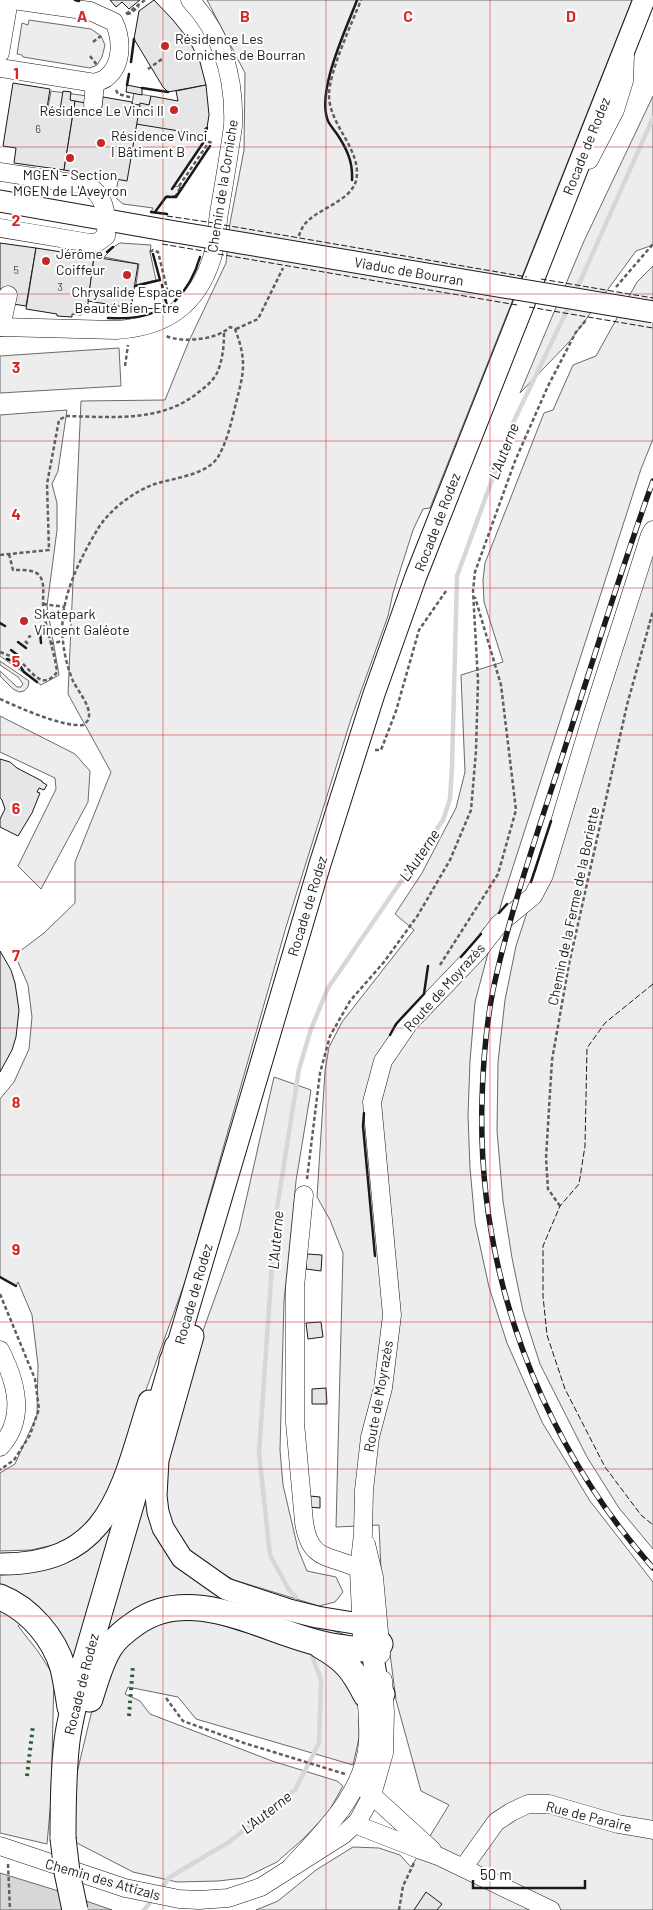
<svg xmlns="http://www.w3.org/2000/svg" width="653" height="1910" font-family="Barlow,sans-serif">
<rect width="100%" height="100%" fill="#fff"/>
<g fill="#ededed" stroke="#6a6a6a">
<path d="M207,0H632L430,508L423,509L413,530L393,593L388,616L351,719L286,927L186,1279L111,1487L88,1524L71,1537L53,1545L31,1550L0,1551V1473L15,1464L37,1415L38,1365L32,1315L18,1282L16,1286L0,1277V1099L14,1082L29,1049L32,1017L28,985L15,955L44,933L75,903V862L111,772L68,694L81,401L165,400L189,341L226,263L230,223L244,150L245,73Z"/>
<path d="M29,20L91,29L101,36L105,45L102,57L97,65L90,68L23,57L22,55L17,54L22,23L28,25Z"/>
<path d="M51,91L102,98L99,117L48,107Z"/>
<path d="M134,93L151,96L147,118L207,128L203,143L173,187L179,186L182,188L176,197H166L155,212H151L153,208L123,204L115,197Z"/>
<path d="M653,96V245L636,251L570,341L520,393L584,241Z"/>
<path d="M120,243L151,245L150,252L156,280L136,285L139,264L104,257L115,246Z"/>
<path d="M653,266V439L641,469L502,901L475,1002L470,1061L468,1115L470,1168L475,1223L489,1287L507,1343L542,1422L590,1501L653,1582V1910H256L278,1901L316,1870L353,1847L379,1848L400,1855L411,1867L449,1805L421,1791L396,1700L382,1592L379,1525L336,1527L343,1253L330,1220L317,1197L325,1071L329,1047L342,1022L414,930L395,914L422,873L456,808L465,772L461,675L503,662L484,602L483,580L485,563L544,413L553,410L573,365L596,356L637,282Z"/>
<path d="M119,348L121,386L0,393V356Z"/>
<path d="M67,410L58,471L52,484L57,503V530L47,606L59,675L41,685L0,656V415Z"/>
<path d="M653,525V1549L619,1508L587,1457L540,1364L523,1311L512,1258L503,1201L497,1131L498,1062L505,1000L516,946Z"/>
<path d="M0,661L29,681L28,687L24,691L19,692L13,689L0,676V671L17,687H21L23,684L18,677L0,665Z"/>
<path d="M0,716L75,754L90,771L88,802L41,889L18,866L56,789L55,778L0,752Z"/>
<path d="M274,1077L311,1090L296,1181L284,1301L280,1450L283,1485L298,1549L307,1571L336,1577L343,1592L335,1602L319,1606L234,1580L202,1562L180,1540L170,1524L164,1489L165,1469L195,1353L239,1231Z"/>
<path d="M145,1493L177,1562L317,1625L354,1638L356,1641L202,1600L104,1641Z"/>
<path d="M118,1515L71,1671L0,1591V1570H13Z"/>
<path d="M0,1606L25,1620L18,1626L37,1650L54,1676L51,1800L47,1844L0,1833Z"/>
<path d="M166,1617L198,1618L322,1656L347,1668L359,1709V1738L353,1765L196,1719L178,1697L128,1687L125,1694L140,1701L150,1714L272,1761L337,1781L343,1786L328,1813L303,1839L277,1862L244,1878L218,1881L177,1882L133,1872L75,1842L73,1814L76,1777L92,1710L116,1653Z"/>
</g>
<path fill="#d7d7d7" stroke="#6a6a6a" d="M0,1873L52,1889L112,1910H0Z"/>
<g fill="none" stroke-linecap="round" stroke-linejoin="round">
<g stroke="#d7d7d7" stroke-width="4.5">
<path d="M575,293L653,118"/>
<path d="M296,1597L289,1590L270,1555L259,1453L275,1221L299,1069L311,1029L328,988L443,820L450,799L452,767L457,576L512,425L570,304"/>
<path d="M159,1891L170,1877L229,1842L295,1790L319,1743L321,1680L310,1650"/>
<path d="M144,1910L153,1899"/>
</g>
</g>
<g fill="#e6e6e6" stroke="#1a1a1a">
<path d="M110,0H140L129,9L122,2L116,7Z"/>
<path d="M154,0L173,20L189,40L200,62L206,85L168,92L163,87L134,39L139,11Z"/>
<path d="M13,83L50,89L47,108L60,110L63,91L71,92L70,100L75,101L64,170L14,163L16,148L3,146Z"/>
<path d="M127,85L142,88V95L126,92Z"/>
<path d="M206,85L209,115L207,128H205L204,135L136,124L140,103L149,105L151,96L178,101L176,91Z"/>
<path d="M103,97L132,102V104L140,105L127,181L64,170L75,101L85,103L83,114L100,117Z"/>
<path d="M0,243L36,248L26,306L0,302Z"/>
<path d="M36,248L94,257L87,311L81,310V315L72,314V317L57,316V314L26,309Z"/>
<path d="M94,257L138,264L131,308L88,301Z"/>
<path d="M0,759L10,762L17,768L42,781V782L47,785L44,790L39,788L37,792L40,793L32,813L18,836L0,827V819L5,809L2,800L0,798Z"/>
<path d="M0,951L11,970L15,983L19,1010L16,1037L12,1050L0,1072Z"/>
<path d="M307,1254L322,1255L321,1271L306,1269Z"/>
<path d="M321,1322L323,1337L308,1339L306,1323Z"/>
<path d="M326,1388L327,1404H312V1389Z"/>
<path d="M310,1496L320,1497V1508L309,1507Z"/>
<path d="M426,1892L442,1904L437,1910H414Z"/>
</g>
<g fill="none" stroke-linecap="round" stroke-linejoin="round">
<g stroke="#1a1a1a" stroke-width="19">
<g id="minor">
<path d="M0,53L9,0"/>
<path d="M0,68L95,83C99,81 104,80 106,78C123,65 122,39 114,22L90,11L13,0"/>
<path d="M93,104L95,83"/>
<path d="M589,160L615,110L624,81L625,56"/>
<path d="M0,172L85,185C106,193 107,216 106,236L98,242L90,243L0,228"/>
<path d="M0,327L116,330C165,327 197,306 212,258C216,244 217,227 219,213C224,184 229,155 233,126C235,78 223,35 190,0"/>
<path d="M1,327L8,295"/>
<path d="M304,1195L295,1287V1423L304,1522C310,1563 330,1554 359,1569"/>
<path d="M0,1350C16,1381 27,1418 0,1447"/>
<path d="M366,1544L374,1577L381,1654"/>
<path d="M362,1637L359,1569L363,1534L364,1490L370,1437L383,1388L392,1315L372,1102L383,1061L409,1023L478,951L499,924L533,896L544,875L592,716L650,535L653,530"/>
<path d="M364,1788L432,1850"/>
<path d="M358,1821L362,1827L421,1850L438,1856L551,1910"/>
<path d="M0,1846L125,1888L179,1899L199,1900L228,1898L261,1887L343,1835L358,1821L372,1795L384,1753L385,1712L383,1680"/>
<path d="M290,1868C323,1832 365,1793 368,1741C369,1722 367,1702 365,1683"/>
<path d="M463,1868L496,1822L511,1812L528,1804H549L618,1824L653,1830"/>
</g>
</g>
<g stroke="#1a1a1a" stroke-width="23">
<g id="major">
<path d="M0,201L164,230"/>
<path d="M193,1336L158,1460L156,1496L158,1512L163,1528L182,1558L226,1589L289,1610L317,1617L360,1624L369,1633L377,1681L384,1694"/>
<path d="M170,1361L177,1347L320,864L374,694L416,576L644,0"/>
<path d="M0,1564C111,1565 121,1488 149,1401"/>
</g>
</g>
<g stroke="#1a1a1a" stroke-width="27">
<g id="highway">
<path d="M0,1597C30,1609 54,1638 63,1668C66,1681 68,1694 70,1707"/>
<path d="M321,1646C346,1660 353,1670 366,1695"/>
<path d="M90,1699C95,1683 100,1664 109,1649C115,1638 126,1630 136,1623C195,1581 271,1636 332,1646C352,1649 361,1652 380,1644"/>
<path d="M63,1838C63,1806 63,1774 67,1741C70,1717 77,1693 83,1669L177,1347"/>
</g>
</g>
<g stroke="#5f5f5f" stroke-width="2.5" stroke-dasharray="4 2.5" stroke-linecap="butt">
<path d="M126,14L145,0"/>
<path d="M127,14L131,13L139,6"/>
<path d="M93,42L101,36"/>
<path d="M90,56L97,65"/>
<path d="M148,69L162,59"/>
<path d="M116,90L118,94L133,98"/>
<path d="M179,186L209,142L214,143"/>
<path d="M299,236C300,232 302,228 304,225C316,209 350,202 356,181C363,150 329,126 329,95C329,72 352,23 361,0"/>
<path d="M150,252L153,250L158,252L169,297"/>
<path d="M616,287L653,244"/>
<path d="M236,329L258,319L283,268"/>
<path d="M125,366L128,345"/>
<path d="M0,555L49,550L47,484L59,420L66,416C111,417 163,423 200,391C208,385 216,378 219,368C223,356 224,345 224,333"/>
<path d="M43,604L65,607"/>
<path d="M28,637L31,636"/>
<path d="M25,641L28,644"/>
<path d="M50,644L62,641"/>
<path d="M0,652C8,655 15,658 22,663C33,673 43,691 57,672C54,648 44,626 43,602C43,593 45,582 39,575C33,569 21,570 13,570L9,554"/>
<path d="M0,699C20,708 62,727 83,725C86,723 89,720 89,716C90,705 78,691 73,681C68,669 64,654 63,641C58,601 79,560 99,527C111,509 132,493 152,485C171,478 206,476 218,457C227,442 232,420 236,403C244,372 247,361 235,329L230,327C217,340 183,343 166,336"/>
<path d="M375,750H381L396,711L419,630L446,591"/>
<path d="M440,965L498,874L516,810L501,685L475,597"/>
<path d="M307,1179L320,1073L330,1036L350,1001L384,962L418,915L450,860L471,810L476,751L478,681L473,591L475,572L515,461L548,386L576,332L587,319"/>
<path d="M560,1206L548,1189L546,1158L552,1060L569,964L627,705L653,611"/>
<path d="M0,1294L35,1379L39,1409L30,1435L14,1460L0,1470"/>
<path d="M166,1698L183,1721L244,1743L345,1774"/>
<path d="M8,1864L10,1910"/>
<path d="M399,1910L403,1886L414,1863"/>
</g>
<use href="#minor" stroke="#fff" stroke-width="18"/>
<use href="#major" stroke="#fff" stroke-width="21"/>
<use href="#highway" stroke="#fff" stroke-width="25"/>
<g stroke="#1a1a1a" stroke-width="5.5">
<path id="rail" d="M653,481C620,572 592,664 562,757C537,834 510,911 493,990C486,1026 483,1063 482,1100C477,1272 539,1439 653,1568"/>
</g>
<use href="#rail" stroke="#fff" stroke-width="4" stroke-dasharray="11" stroke-linecap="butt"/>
<g stroke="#1a1a1a" stroke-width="23" stroke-linecap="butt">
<path id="major-bridge" d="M164,230L653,312"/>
</g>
<g stroke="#1a1a1a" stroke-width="27" stroke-linecap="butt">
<path id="highway-bridge" d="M63,1838L67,1872L75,1910"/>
</g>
<use href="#major-bridge" stroke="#fff" stroke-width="21"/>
<use href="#highway-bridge" stroke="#fff" stroke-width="25"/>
<g stroke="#2b5a34" stroke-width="4" stroke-dasharray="2.5 4" stroke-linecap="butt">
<path d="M129,1716L133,1665"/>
<path d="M27,1776L33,1725"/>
</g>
<g stroke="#1a1a1a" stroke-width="1" stroke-dasharray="6 2.5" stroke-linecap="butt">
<path d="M172,189L203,143L207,128"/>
<path d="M155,212L166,196H175L180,187"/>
<path d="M167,216L214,223"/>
<path d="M224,225L527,277"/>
<path d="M162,244L209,252"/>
<path d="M218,254L517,305"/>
<path d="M541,279L653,298"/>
<path d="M529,307L653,328"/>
<path d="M653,984L605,1023L587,1048L585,1146L579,1184L560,1206L543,1246V1296L547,1335L565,1389L605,1467L641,1515L653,1525"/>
</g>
<g stroke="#1a1a1a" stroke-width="2.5">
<path d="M75,0L79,1"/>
<path d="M131,62L134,39"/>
<path d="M127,85L129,74"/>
<path d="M142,88L168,92"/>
<path d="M352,180C353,162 347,149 337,134C334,130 330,125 328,121C316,91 346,30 357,0"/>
<path d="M172,189L203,143L207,128"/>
<path d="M151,212L167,214"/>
<path d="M155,212L166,197H176L210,146"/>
<path d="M107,252L113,247"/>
<path d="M135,286L160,280L153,254"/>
<path d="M175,301C188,288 195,275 200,257"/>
<path d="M108,318C131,319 146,318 167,306L162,285"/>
<path d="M0,623L5,626"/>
<path d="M40,632L41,643"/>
<path d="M18,642L26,648"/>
<path d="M11,650L20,657"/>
<path d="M7,659L18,663L24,672L37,682"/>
<path d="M531,882L551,821"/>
<path d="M499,913L507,904"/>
<path d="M461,957L481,934"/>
<path d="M390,1035L396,1024L424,994L428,966"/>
<path d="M364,1113L363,1126L375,1256"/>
<path d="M0,1277L16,1286"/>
</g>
</g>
<path fill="none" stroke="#d62828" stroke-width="1" stroke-opacity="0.55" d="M163,0V1910M326,0V1910M490,0V1910M0,147H653M0,294H653M0,441H653M0,588H653M0,735H653M0,882H653M0,1028H653M0,1175H653M0,1322H653M0,1469H653M0,1616H653M0,1763H653"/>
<g fill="#c62828" stroke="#fff" stroke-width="2">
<circle cx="165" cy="46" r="5"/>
<circle cx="174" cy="110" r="5"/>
<circle cx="101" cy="143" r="5"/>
<circle cx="70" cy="158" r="5"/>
<circle cx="46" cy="261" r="5"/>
<circle cx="127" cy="275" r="5"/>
<circle cx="24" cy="621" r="5"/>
</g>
<g text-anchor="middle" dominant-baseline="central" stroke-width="4" stroke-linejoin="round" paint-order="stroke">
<g font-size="11" fill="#4d4d4d">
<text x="38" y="128">6</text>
<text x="16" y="269">5</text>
<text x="60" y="286">3</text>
</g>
<g font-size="14" fill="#1a1a1a" stroke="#fff" text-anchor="start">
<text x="175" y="38">Résidence Les<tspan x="175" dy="16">Corniches de Bourran</tspan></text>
<text x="164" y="110" text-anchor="end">Résidence Le Vinci II</text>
<text x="111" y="135">Résidence Vinci<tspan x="111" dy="16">I Bâtiment B</tspan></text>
<text x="70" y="174" text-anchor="middle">MGEN - Section<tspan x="70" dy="16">MGEN de L'Aveyron</tspan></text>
<text x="56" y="253">Jérôme<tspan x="56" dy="16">Coiffeur</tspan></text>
<text x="127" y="291" text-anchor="middle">Chrysalide Espace<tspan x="127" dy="16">Beauté Bien-Etre</tspan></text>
<text x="34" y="613">Skatepark<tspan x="34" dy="16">Vincent Galéote</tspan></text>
</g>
<g font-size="14" fill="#1a1a1a" stroke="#fff">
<text transform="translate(586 146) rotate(-68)">Rocade de Rodez</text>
<text transform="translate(222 186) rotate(-81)">Chemin de la Corniche</text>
<text transform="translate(409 271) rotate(10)">Viaduc de Bourran</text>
<text transform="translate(437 522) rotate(-69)">Rocade de Rodez</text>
<text transform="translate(307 906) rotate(-73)">Rocade de Rodez</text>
<text transform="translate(573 906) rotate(-78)">Chemin de la Ferme de la Boriette</text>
<text transform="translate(444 987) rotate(-48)">Route de Moyrazès</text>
<text transform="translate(193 1294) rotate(-74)">Rocade de Rodez</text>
<text transform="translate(378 1396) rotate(-80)">Route de Moyrazès</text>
<text transform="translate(81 1684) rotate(-76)">Rocade de Rodez</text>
<text transform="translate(589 1816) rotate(14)">Rue de Paraire</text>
<text transform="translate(103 1879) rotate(16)">Chemin des Attizals</text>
</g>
<g font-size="15" font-style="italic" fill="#1a1a1a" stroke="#fff">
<text transform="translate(503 451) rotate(-69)">L'Auterne</text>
<text transform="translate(419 855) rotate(-56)">L'Auterne</text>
<text transform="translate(275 1240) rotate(-85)">L'Auterne</text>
<text transform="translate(266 1812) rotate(-38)">L'Auterne</text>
</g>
</g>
<g font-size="16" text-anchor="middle" font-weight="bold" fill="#d62828" stroke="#fff" stroke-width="4" stroke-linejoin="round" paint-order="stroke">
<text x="82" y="22">A</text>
<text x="245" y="22">B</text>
<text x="408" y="22">C</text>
<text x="571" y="22">D</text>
<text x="16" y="79">1</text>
<text x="16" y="226">2</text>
<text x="16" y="373">3</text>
<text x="16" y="520">4</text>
<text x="16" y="667">5</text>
<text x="16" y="814">6</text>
<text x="16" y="961">7</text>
<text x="16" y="1108">8</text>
<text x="16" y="1255">9</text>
</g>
<path d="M473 1880v8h112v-8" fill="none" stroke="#1a1a1a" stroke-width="2.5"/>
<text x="480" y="1880" font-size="15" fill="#1a1a1a" stroke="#ffffff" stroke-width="4" paint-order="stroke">50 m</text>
</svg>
